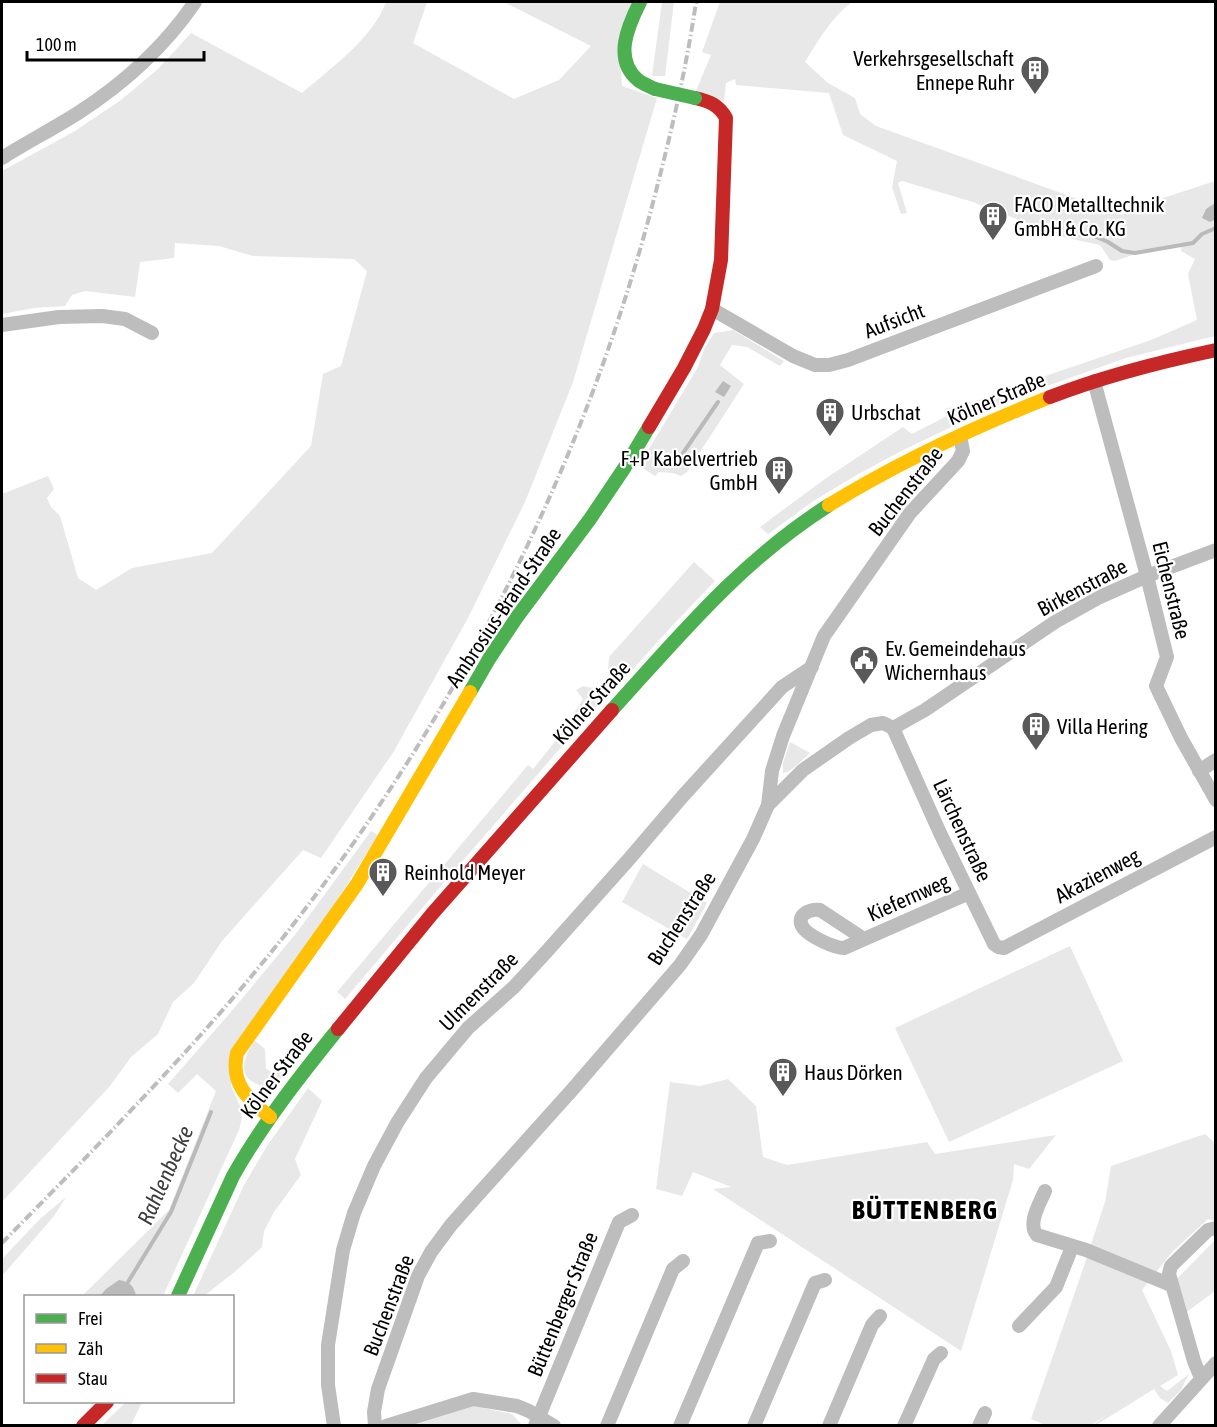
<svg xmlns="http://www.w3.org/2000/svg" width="1217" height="1427" font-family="'Asap Condensed',sans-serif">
<rect width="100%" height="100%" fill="#fff"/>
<g fill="#e8e8e8">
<path d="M386,2H427L413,43L514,99L559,80L591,46L504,2H633L620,60L622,86L657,98L573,382L525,502L468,618L394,751L321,858L303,850L222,941L194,983L173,1002L158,1034L131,1057L110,1086L2,1202V494L48,476L54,489L47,498L51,507L60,516L78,578L96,590L132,568L212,553L311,446L323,374L341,366L367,271L354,259L253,256L219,246L175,243L174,258L140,262L135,297L85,291L72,295L65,306L34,308L2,314V171L75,131L121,100L158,69L191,33L302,93C331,68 373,38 386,2Z"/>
<path d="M662,2H674L665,76H652Z"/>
<path d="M720,2H852C831,18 819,39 805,62L828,83L855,98L860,114L876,126L1122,215L1145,204L1215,181V203L1206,209L1210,222L1215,220V336L1126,358L1050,385L996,406L903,450L855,476L815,500L768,534L760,527L822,481L903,427L912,434L947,416L945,409L983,399L1019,385L1151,340L1197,320L1188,274L1195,259L1181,251V244L1150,249L1115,261L1110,260L1100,245L1063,237L973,202L902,181L898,183L907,213L901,214L892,187L897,161L843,135L829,93L736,85L735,79L726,83L724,101L695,93L711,55L702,52Z"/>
<path d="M733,330L784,361L780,366L747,347L732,345L720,365L744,384L687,472L681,476L673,473L659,472L655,476L638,465L652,444L698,367L704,349L714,333Z"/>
<path d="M694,562L715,581L669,629L626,677L608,671L609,657Z"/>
<path d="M583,686L593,688L599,700L596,707L446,880L345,999L337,992L528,765L533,769L562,733L583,699L576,690Z"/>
<path d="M790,742L810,753C802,760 793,771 783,773V763Z"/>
<path d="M371,831L378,835L312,940L242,1034L231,1086L240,1106L242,1118L239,1130L163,1296H82L169,1210L216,1091L197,1074L178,1093L168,1084L231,1012L298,931Z"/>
<path d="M643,864L707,903L687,939L622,902Z"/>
<path d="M1070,946L1123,1061L949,1142L895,1028Z"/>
<path d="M254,1040L265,1049L266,1069L274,1073L297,1044L304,1049L276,1084C269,1087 264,1087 257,1084C235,1076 246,1055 254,1040Z"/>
<path d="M728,1079L756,1106L763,1157L787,1165L927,1142L935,1154L1056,1135L1029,1169L1014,1164L1013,1180L961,1351L713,1189L731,1187L693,1172L682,1196L656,1189L670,1082L700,1086Z"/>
<path d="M308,1088L322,1101L295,1159L301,1175L274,1212L264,1231L262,1247L237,1270L204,1296H193L244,1185L267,1146Z"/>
<path d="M1205,1134L1215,1143V1221L1208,1219L1173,1251L1142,1290L1171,1351L1178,1375L1160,1386L1167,1391L1189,1374L1181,1390L1168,1403L1160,1398L1154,1389L1096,1425H1093L1107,1415L1089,1426L1045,1425L1031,1419L1082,1272L1105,1202L1111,1166Z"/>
<path d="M66,1197L54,1216L2,1276V1259L40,1219Z"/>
<path d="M1215,1240V1291L1184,1314L1172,1284Z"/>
<path d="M126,1402H142L131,1425H102Z"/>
<path d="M474,1406L512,1414L522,1425H414Z"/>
</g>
<g fill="#bababa">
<path d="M1215,203V220L1210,222L1202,218L1206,209Z"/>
<path d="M723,381L731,386L724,397L715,392Z"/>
<path d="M119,1280C130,1282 134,1286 136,1296H100L106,1289Z"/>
</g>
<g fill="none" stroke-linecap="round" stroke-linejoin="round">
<g stroke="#bababa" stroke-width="4">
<path d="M1081,235H1092L1108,242L1122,251L1135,253L1193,243L1202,234L1216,228"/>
<path d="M681,456L718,402"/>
<path d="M128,1282L171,1212L211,1112"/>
</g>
<g stroke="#bdbdbd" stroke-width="14">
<path d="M2,158C27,142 53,129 78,113C123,84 165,46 195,2"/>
<path d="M712,309L793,356L815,365H829L848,360L1096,266"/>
<path d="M2,325L59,317L102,316L125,319L152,333"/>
<path d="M1094,381L1147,576L1167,657L1156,686L1181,738L1216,800"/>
<path d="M893,728L940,833L994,944L998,947L1004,948L1216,837"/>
<path d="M1199,771L1216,760"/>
<path d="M768,805L803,770L849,738L871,725L883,723L893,728L925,710L1055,622L1100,597L1147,576L1216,550"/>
<path d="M864,939L820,910C808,908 794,917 804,929C811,937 834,948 844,948L969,893"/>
<path d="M1045,1191C1040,1203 1027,1224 1037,1235L1086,1250L1171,1285"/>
<path d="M1019,1326L1056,1287L1072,1247"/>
<path d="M1201,1378L1194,1361L1169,1274L1171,1266L1208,1230L1216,1228"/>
<path d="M334,1426L328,1385V1345L343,1250L354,1213L374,1166L397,1123L426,1078L468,1028L514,987L548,950L630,858L682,797L782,687L812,667"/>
<path d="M375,1426L374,1412L378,1389L418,1276L431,1252L451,1225L475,1198L572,1090L680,965L701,935L753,839L768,805L772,771L783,736L824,636L910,513L958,461L963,451L960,436"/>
<path d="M386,1426L473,1399L517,1406L529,1411L554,1426"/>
<path d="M535,1426L619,1222L632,1215"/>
<path d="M607,1426L673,1269L683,1261"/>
<path d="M680,1426L758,1243L770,1241"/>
<path d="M754,1426L815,1283L825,1280"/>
<path d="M829,1426L872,1325L880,1316"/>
<path d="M904,1426L934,1359L941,1353"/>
<path d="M979,1426L985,1413"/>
<path d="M1159,1426L1216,1363"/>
</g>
<g stroke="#4caf50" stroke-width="14">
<path d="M640,2C628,26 613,59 638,80C643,84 649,86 655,89"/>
<path d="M470,692L489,659L517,617L590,519L625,467L649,427"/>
<path d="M612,710C681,634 741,561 829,505"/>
<path d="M178,1296L233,1176C263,1123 300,1076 338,1029"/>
</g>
<g stroke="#ffc107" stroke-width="14">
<path d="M829,505C899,462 974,427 1050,397"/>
<path d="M270,1117C248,1099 230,1084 237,1053L357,884L470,692"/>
</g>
<g stroke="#c62828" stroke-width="14">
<path d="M1050,397C1104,376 1159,362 1216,350"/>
<path d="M649,427L684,368L704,329L712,309L721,260L726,118C719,105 709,101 695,98"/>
<path d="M338,1029L432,914L612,710"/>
<path d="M83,1426L107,1402"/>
</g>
<path stroke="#bdbdbd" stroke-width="4" stroke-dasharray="9 3 1.5 3" stroke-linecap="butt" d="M2,1243C102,1141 204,1039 292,926C462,708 589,456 657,187C673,125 687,64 696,2"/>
<path stroke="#4caf50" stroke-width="14" d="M655,89L695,98"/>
</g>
<defs>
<g id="building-pin" transform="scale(1.5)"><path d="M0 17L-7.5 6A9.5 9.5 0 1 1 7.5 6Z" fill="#595959" stroke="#fff"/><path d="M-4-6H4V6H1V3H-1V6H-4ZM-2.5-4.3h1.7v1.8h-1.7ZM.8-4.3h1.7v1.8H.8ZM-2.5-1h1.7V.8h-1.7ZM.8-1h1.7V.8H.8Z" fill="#fff"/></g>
<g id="civic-pin" transform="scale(1.5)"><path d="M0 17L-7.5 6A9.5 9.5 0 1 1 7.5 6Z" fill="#595959" stroke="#fff"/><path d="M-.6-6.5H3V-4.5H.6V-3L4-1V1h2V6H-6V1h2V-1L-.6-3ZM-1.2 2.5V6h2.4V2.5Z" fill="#fff"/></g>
</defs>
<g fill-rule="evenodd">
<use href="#building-pin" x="1035" y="70"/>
<use href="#building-pin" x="993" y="216"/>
<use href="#building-pin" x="830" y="412"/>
<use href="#building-pin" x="779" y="470"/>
<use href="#civic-pin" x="864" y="660"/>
<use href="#building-pin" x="1036" y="726"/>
<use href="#building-pin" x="383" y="872"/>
<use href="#building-pin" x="783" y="1072"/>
</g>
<g text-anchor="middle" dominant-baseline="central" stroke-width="4.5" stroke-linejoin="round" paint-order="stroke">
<g font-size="21" fill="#000" stroke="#fff" text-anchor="start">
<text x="1014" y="58" text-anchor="end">Verkehrsgesellschaft<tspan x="1014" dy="24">Ennepe Ruhr</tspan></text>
<text x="1014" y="204">FACO Metalltechnik<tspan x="1014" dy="24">GmbH &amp; Co. KG</tspan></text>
<text x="851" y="412">Urbschat</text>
<text x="758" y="458" text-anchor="end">F+P Kabelvertrieb<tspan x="758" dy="24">GmbH</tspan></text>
<text x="885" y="648">Ev. Gemeindehaus<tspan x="885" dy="24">Wichernhaus</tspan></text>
<text x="1057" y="726">Villa Hering</text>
<text x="404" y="872">Reinhold Meyer</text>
<text x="804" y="1072">Haus Dörken</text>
</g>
<g font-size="21" fill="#000" stroke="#fff">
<text transform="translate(894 320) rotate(-21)">Aufsicht</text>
<text transform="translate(996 398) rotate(-23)">Kölner Straße</text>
<text transform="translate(905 491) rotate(-52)">Buchenstraße</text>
<text transform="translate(1082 587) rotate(-28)">Birkenstraße</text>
<text transform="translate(1172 590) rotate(76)">Eichenstraße</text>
<text transform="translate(503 607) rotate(-56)">Ambrosius-Brand-Straße</text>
<text transform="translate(591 702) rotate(-48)">Kölner Straße</text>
<text transform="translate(963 830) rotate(65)">Lärchenstraße</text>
<text transform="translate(1097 875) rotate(-28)">Akazienweg</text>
<text transform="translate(908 897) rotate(-24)">Kiefernweg</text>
<text transform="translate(681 918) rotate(-57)">Buchenstraße</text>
<text transform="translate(478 991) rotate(-45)">Ulmenstraße</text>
<text transform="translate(276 1074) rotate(-53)">Kölner Straße</text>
<text transform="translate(562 1304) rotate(-68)">Büttenberger Straße</text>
<text transform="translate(388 1305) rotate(-69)">Buchenstraße</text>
</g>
<g font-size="22" font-style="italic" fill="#3d3d3d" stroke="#fff">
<text transform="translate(165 1175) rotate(-66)">Rahlenbecke</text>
</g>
<g font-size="27" font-weight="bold" letter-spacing="1.5" fill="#000" stroke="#fff">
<text x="925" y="1209">BÜTTENBERG</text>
</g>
</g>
<rect width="1217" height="1427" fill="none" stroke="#000000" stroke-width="6"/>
<rect x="24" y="1295" width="210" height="108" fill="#ffffff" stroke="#999999" stroke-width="1.5"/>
<rect x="36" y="1314" width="30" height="9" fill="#4caf50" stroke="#999999" stroke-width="1.5"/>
<text x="78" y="1325" font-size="18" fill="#000000">Frei</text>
<rect x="36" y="1344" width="30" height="9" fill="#ffc107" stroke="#999999" stroke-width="1.5"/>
<text x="78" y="1355" font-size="18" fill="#000000">Zäh</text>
<rect x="36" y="1374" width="30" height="9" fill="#c62828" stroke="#999999" stroke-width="1.5"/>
<text x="78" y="1385" font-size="18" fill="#000000">Stau</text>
<path d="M27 51v9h177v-9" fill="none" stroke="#000000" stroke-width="3"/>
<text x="36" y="51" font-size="18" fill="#000000" stroke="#ffffff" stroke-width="4.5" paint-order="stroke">100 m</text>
</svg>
